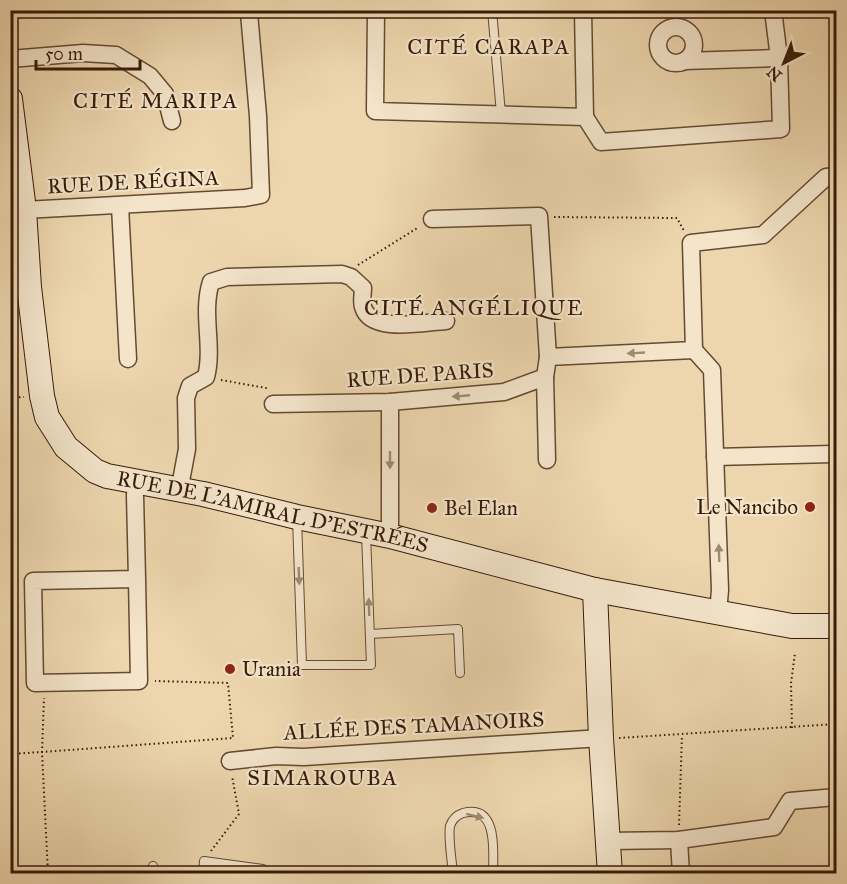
<svg xmlns="http://www.w3.org/2000/svg" width="847" height="884" font-family="'IM FELL Great Primer',serif">
<rect width="100%" height="100%" fill="#edd6ae"/>
<filter id="stains"><feTurbulence type="fractalNoise" baseFrequency=".00333" numOctaves="4"/><feColorMatrix values="0 0 0 0 .2 0 0 0 0 .09 0 0 0 0 .02 0 0 0 .5 -.17"/></filter>
<radialGradient id="worn" r=".72"><stop offset=".6" stop-color="#630" stop-opacity="0"/><stop offset="1" stop-color="#630" stop-opacity=".3"/></radialGradient>
<g fill="none" stroke-linecap="round" stroke-linejoin="round">
<g stroke="#654a32" stroke-width="10">
<g id="lane">
<path d="M492,10L501,114"/>
<path d="M297,518L302,665H371L366,534"/>
<path d="M370,634L458,629L460,673"/>
<path d="M153,866V874"/>
<path d="M203,874L204,861L263,869L269,874"/>
<path d="M453,874C452,861 448,838 450,826C452,820 457,815 463,813C499,804 493,853 493,874"/>
</g>
</g>
<g stroke="#654a32" stroke-width="19">
<g id="street">
<path d="M376,10L375,111L585,117L601,142L781,129L779,58L773,10"/>
<path d="M583,10L585,117"/>
<circle cx="676" cy="45" r="18"/>
<path d="M10,59L83,53L116,55L150,76L165,94L172,121"/>
<path d="M684,61L779,58"/>
<path d="M120,206L128,359"/>
<path d="M24,210L245,198L261,195L258,116L249,13L246,10"/>
<path d="M432,219L539,216L548,357"/>
<path d="M10,288L29,287"/>
<path d="M694,350L691,243L763,235L826,177L836,176"/>
<path d="M694,350L712,370L720,590L718,612"/>
<path d="M545,377L547,460"/>
<path d="M390,402V536"/>
<path d="M273,404L390,402L504,392L545,377L548,357L694,350"/>
<path d="M715,457L833,454"/>
<path d="M136,481L135,495L137,579L33,581L35,683L139,681L137,579"/>
<path d="M177,489L181,481L187,449L186,398L190,386L206,377C214,346 201,313 211,282L227,277L342,274L351,277L363,288C363,294 361,302 363,307C371,334 424,322 446,321"/>
<path d="M230,761L276,756L304,757L601,738"/>
<path d="M679,840L681,874"/>
<path d="M607,841L679,840L774,827L790,801L836,797"/>
</g>
</g>
<g stroke="#381b08" stroke-width="26">
<g id="secondary">
<path id="s1" d="M10,99L24,210L29,287L42,396L47,417L66,447L95,471L107,476L203,494L297,517L390,536L595,590L792,626H836"/>
<path d="M595,590L601,738L610,874"/>
</g>
</g>
<g stroke="#381b08" stroke-width="2" stroke-dasharray="1.5 3" stroke-linecap="butt">
<path d="M554,217L677,218L684,231"/>
<path d="M358,265L419,227"/>
<path d="M221,380L266,388L267,391"/>
<path d="M10,398L24,397"/>
<path d="M792,728L791,683L795,653"/>
<path d="M619,738L836,724"/>
<path d="M10,754L42,752L44,698"/>
<path d="M679,825L682,735"/>
<path d="M211,851L239,814L232,776"/>
<path d="M48,874L42,752L233,738L228,683L155,681"/>
</g>
<use href="#lane" stroke="#f3e4ca" stroke-width="8"/>
<use href="#street" stroke="#f3e4ca" stroke-width="16"/>
<use href="#secondary" stroke="#f3e4ca" stroke-width="24"/>
</g>
<defs><path id="oneway-solid" d="M-6-.8H1V-3.2L6.5 0L1 3.2V.8H-6Z" transform="scale(1.5)"/></defs>
<g fill="#9f8a73">
<use href="#oneway-solid" transform="translate(636 353) rotate(177)"/>
<use href="#oneway-solid" transform="translate(461 396) rotate(175)"/>
<use href="#oneway-solid" transform="translate(390 460) rotate(90)"/>
<use href="#oneway-solid" transform="translate(719 553) rotate(-92)"/>
<use href="#oneway-solid" transform="translate(299 576) rotate(88)"/>
<use href="#oneway-solid" transform="translate(369 607) rotate(-92)"/>
<use href="#oneway-solid" transform="translate(475 816) rotate(14)"/>
</g>
<g fill="#8f2418" stroke="#f3e4ca" stroke-width="2">
<circle cx="810" cy="507" r="6"/>
<circle cx="432" cy="508" r="6"/>
<circle cx="230" cy="669" r="6"/>
</g>
<g text-anchor="middle" dominant-baseline="central" stroke-width="4.5" stroke-linejoin="round" paint-order="stroke">
<g font-size="21" fill="#381b08" stroke="#f3e4ca">
<text transform="translate(133 182) rotate(-3)">RUE DE RÉGINA</text>
<text transform="translate(420 375) rotate(-4)">RUE DE PARIS</text>
<text stroke="none"><textPath href="#s1" startOffset="576">RUE DE L'AMIRAL D'ESTRÉES</textPath></text>
<text transform="translate(414 726) rotate(-3)">ALLÉE DES TAMANOIRS</text>
</g>
<g font-size="21" fill="#381b08" stroke="#f3e4ca" text-anchor="start">
<text x="798" y="507" text-anchor="end">Le Nancibo</text>
<text x="444" y="508">Bel Elan</text>
<text x="242" y="669">Urania</text>
</g>
<g font-size="22" letter-spacing="1.5" fill="#381b08" stroke="#f3e4ca">
<text x="489" y="46">CITÉ CARAPA</text>
<text x="156" y="100">CITÉ MARIPA</text>
<text x="474" y="307">CITÉ ANGÉLIQUE</text>
<text x="323" y="777">SIMAROUBA</text>
</g>
</g>
<rect width="847" height="884" fill="none" stroke="#edd6ae" stroke-width="36"/>
<rect x="12" y="12" width="823" height="860" fill="none" stroke="#381b08" stroke-width="3"/>
<rect x="18" y="18" width="811" height="848" fill="none" stroke="#381b08" stroke-width="1.5"/>
<g transform="translate(784 63) rotate(222)" stroke="#f3e4ca" stroke-width="4.5" paint-order="stroke">
<path d="M0-4.5L10 22L0 15L-10 22Z" fill="#381b08"/>
<text y="-9" font-size="16" font-weight="bold" text-anchor="middle" fill="#381b08">N</text>
</g>
<path d="M36 60v9h104v-9" fill="none" stroke="#381b08" stroke-width="3"/>
<text x="45" y="60" font-size="18" fill="#381b08" stroke="#f3e4ca" stroke-width="4.5" paint-order="stroke">50 m</text>
<rect width="100%" height="100%" filter="url(#stains)"/>
<rect width="100%" height="100%" fill="url(#worn)"/>
</svg>
